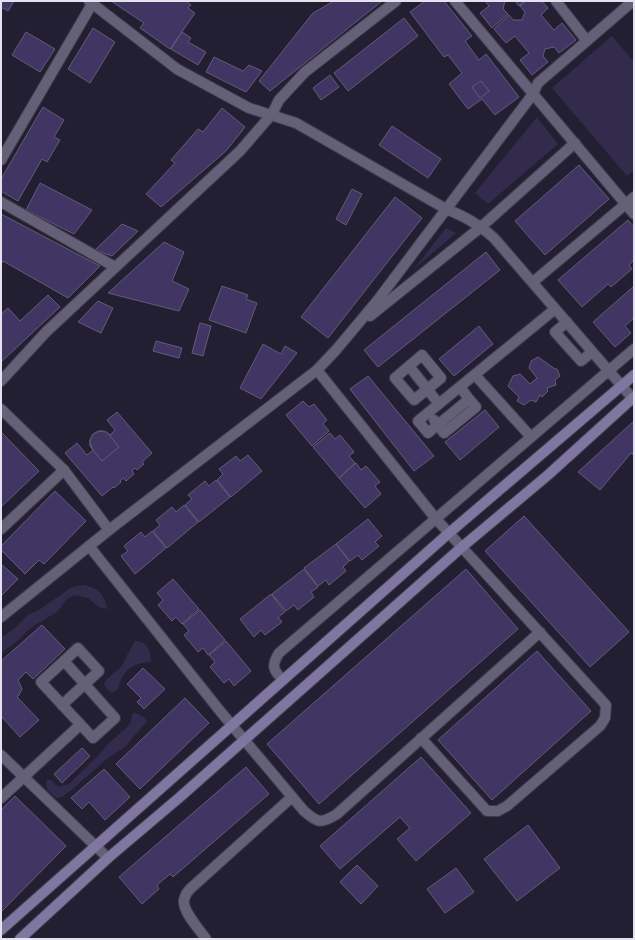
<svg xmlns="http://www.w3.org/2000/svg" width="635" height="940" font-family="Roboto,sans-serif">
<rect width="100%" height="100%" fill="#231f32"/>
<g fill="#322b4b">
<path d="M612,36L634,62V170L627,176L552,88Z"/>
<path d="M537,117L558,144L488,204L475,193Z"/>
<path d="M446,228L456,233L414,269Z"/>
<path d="M84,585C102,590 102,593 108,609L99,607L88,598L74,595L66,600L57,612L35,625L26,632L19,640L1,653V638L15,628L28,615L39,610L72,587Z"/>
<path d="M135,641C148,641 151,651 151,662C131,663 123,671 118,689L111,693L106,688L104,685L106,680L122,666L126,657Z"/>
<path d="M133,712L142,716L147,721L125,747L108,758L70,791L62,797L56,798L47,789L46,780H51L58,787L69,784L97,757L109,743L124,730L130,724Z"/>
</g>
<g fill="#403563" stroke="#625d74">
<path d="M1,1H14L8,11L1,7Z"/>
<path d="M111,1H186L191,5L188,8L195,13L170,49L140,28L144,23Z"/>
<path d="M334,1H382L270,91L259,81L313,13Z"/>
<path d="M425,1H444L472,36L465,41L479,60L486,54L519,97L495,115L482,99L468,109L449,84L462,73L448,55L444,57L410,12Z"/>
<path d="M485,1H508H505L503,9L508,14L492,28L480,13L489,6Z"/>
<path d="M515,1H525L519,6Z"/>
<path d="M526,1H542L548,8L541,15L554,30L562,23L576,40L559,53L554,47L545,49L543,56L548,62L532,75L520,60L529,53L515,36L506,43L494,29L509,15L513,20H522L525,12L520,6Z"/>
<path d="M404,18L418,36L348,91L334,73Z"/>
<path d="M93,28L115,42L90,83L68,69Z"/>
<path d="M26,32L55,49L40,72L12,55Z"/>
<path d="M182,32L191,38L188,42L206,52L198,65L171,49Z"/>
<path d="M214,57L243,71L249,65L262,71L246,92L206,72Z"/>
<path d="M330,75L339,87L321,100L313,88Z"/>
<path d="M481,81L489,91L480,98L472,87Z"/>
<path d="M43,107L64,120L54,137L60,140L47,162L42,159L18,201L1,191V179Z"/>
<path d="M222,108L245,127L226,151L161,207L146,194L175,163L171,160L198,129L203,132Z"/>
<path d="M392,126L441,159L428,178L379,145Z"/>
<path d="M579,165L609,199L545,255L515,221Z"/>
<path d="M40,183L92,210L74,234L26,210Z"/>
<path d="M352,189L362,194L346,225L336,219Z"/>
<path d="M395,197L422,218L328,338L301,317Z"/>
<path d="M1,214L100,266L68,298L3,261L1,264Z"/>
<path d="M628,220L634,227V260L629,265L632,269L611,287L608,284L582,307L558,280Z"/>
<path d="M122,224L138,231L112,256L95,250Z"/>
<path d="M164,242L184,252L172,281L189,289L179,311L108,293Z"/>
<path d="M486,252L500,270L378,367L364,350Z"/>
<path d="M222,286L248,295L246,299L257,303L246,333L209,320Z"/>
<path d="M634,286V318L625,326L631,333L615,347L593,322Z"/>
<path d="M48,295L60,307L1,362V314L8,308L20,321Z"/>
<path d="M98,301L113,308L101,333L78,322Z"/>
<path d="M200,323L211,326L203,356L192,353Z"/>
<path d="M479,326L493,344L454,376L439,359Z"/>
<path d="M156,341L182,348L179,358L153,351Z"/>
<path d="M263,344L281,354L285,346L297,353L261,399L240,388Z"/>
<path d="M538,357L555,369H557L560,376L555,380L556,385L547,388L548,391L542,397L540,395L536,402L531,400L524,405L517,401L519,397L508,386L513,376L520,374L530,384L537,378L529,368L531,361Z"/>
<path d="M368,376L434,456L414,471L350,389Z"/>
<path d="M303,401L309,407L314,404L327,420L323,424L329,431L312,446L286,415Z"/>
<path d="M485,410L499,427L460,460L445,442Z"/>
<path d="M117,412L152,453L142,462L144,464L137,470L135,468L132,471L134,474L126,481L123,478L120,481L121,482L114,488L113,487L102,496L65,453L77,443L87,455L93,450L90,446V440L93,434L99,431H103L110,435L115,430L107,420Z"/>
<path d="M634,421V455L631,453L600,490L578,472Z"/>
<path d="M99,431L107,432L119,447L102,461L93,450L90,443V440L93,434Z"/>
<path d="M1,432L39,471L1,507Z"/>
<path d="M330,433L335,439L340,435L354,452L349,456L355,463L339,478L313,447Z"/>
<path d="M248,455L262,471L231,497L217,480L223,474L219,469L236,456L240,461Z"/>
<path d="M356,463L361,470L366,466L380,482L375,486L381,494L365,508L339,478Z"/>
<path d="M216,480L230,497L199,522L185,505L192,499L188,495L205,481L209,486Z"/>
<path d="M55,491L86,521L44,564L39,560L25,574L1,550V546Z"/>
<path d="M184,505L198,522L167,548L153,531L160,525L156,520L172,507L176,512Z"/>
<path d="M524,516L629,632L590,667L485,551Z"/>
<path d="M368,519L382,536L375,542L379,546L362,560L358,555L350,561L336,544Z"/>
<path d="M152,531L166,548L135,574L121,556L128,551L124,546L141,532L145,537Z"/>
<path d="M336,544L349,561L343,567L346,571L329,585L326,580L318,586L304,568Z"/>
<path d="M1,564L18,579L1,596Z"/>
<path d="M304,569L318,587L311,592L314,597L298,610L294,605L286,611L272,594Z"/>
<path d="M466,569L518,629L319,804L267,744Z"/>
<path d="M173,579L199,609L182,624L176,617L172,621L158,605L163,600L157,593Z"/>
<path d="M271,594L285,612L278,617L282,622L265,635L261,630L254,637L240,619Z"/>
<path d="M200,610L225,640L208,655L203,648L198,652L184,635L189,631L183,624Z"/>
<path d="M42,625L65,649L33,679L26,672L18,680L22,689L19,695L17,697L39,720L20,737L1,716V661Z"/>
<path d="M226,641L251,671L234,686L229,679L224,683L210,667L215,662L209,655Z"/>
<path d="M537,651L591,711L492,800L438,740Z"/>
<path d="M143,668L165,689L144,709L137,702L141,698L127,684Z"/>
<path d="M185,698L209,723L140,789L116,764Z"/>
<path d="M82,748L90,756L62,783L54,774Z"/>
<path d="M421,757L471,813L416,861L397,839L410,828L400,817L340,869L320,846Z"/>
<path d="M246,767L269,794L173,877L170,874L157,885L159,889L142,904L119,877Z"/>
<path d="M104,769L130,797L105,820L89,802L82,809L71,798Z"/>
<path d="M15,796L66,846L1,912V810Z"/>
<path d="M528,825L560,868L517,901L484,859Z"/>
<path d="M357,865L378,886L361,904L340,882Z"/>
<path d="M456,868L474,892L445,913L427,889Z"/>
</g>
<g fill="none" stroke-linecap="round" stroke-linejoin="round">
<g stroke="#403c4c" stroke-width="12">
<g id="street">
<path d="M89,1L177,69L249,108L296,123L446,209C466,217 478,224 494,238L634,400"/>
<path d="M455,1L634,214"/>
<path d="M556,1L587,41"/>
<path d="M1,160L92,4"/>
<path d="M1,202L115,267"/>
<path d="M533,282L634,197"/>
<path d="M370,316L481,227L575,143"/>
<path d="M567,322L555,332L581,361L592,352"/>
<path d="M409,366L395,378L414,400L441,378L422,355L409,366L439,404"/>
<path d="M317,370L436,519L606,705L605,718L600,726L507,806L498,811H487L421,738"/>
<path d="M475,375L531,437"/>
<path d="M1,381L46,332L240,151L272,114L279,100L305,72L396,1"/>
<path d="M460,387L469,399L428,433L418,421L555,309"/>
<path d="M1,409L64,470L109,530"/>
<path d="M434,420L444,433L476,407L469,399"/>
<path d="M1,529L64,470"/>
<path d="M89,546L220,711L304,811C318,823 321,824 337,814L540,632"/>
<path d="M1,617L109,530L317,370L336,350L377,301L533,94L538,83L633,1"/>
<path d="M64,661L115,718L93,738L41,682Z"/>
<path d="M283,680C273,670 271,666 279,653L634,349"/>
<path d="M62,705L99,671L78,648L64,661"/>
<path d="M1,755L108,858"/>
<path d="M1,798L80,725"/>
<path d="M206,939C200,930 182,911 184,900C185,895 187,892 190,889L292,797"/>
</g>
</g>
<g stroke="#403c4c" stroke-width="12">
<g id="secondary">
<path d="M1,930L449,533L634,375"/>
<path d="M20,939L108,858L180,797L462,547L548,475L634,397"/>
</g>
</g>
<use href="#street" stroke="#646077" stroke-width="10"/>
<use href="#secondary" stroke="#7f779f" stroke-width="10"/>
</g>
<rect width="635" height="940" fill="none" stroke="#e4e2ef" stroke-width="4"/>
</svg>
